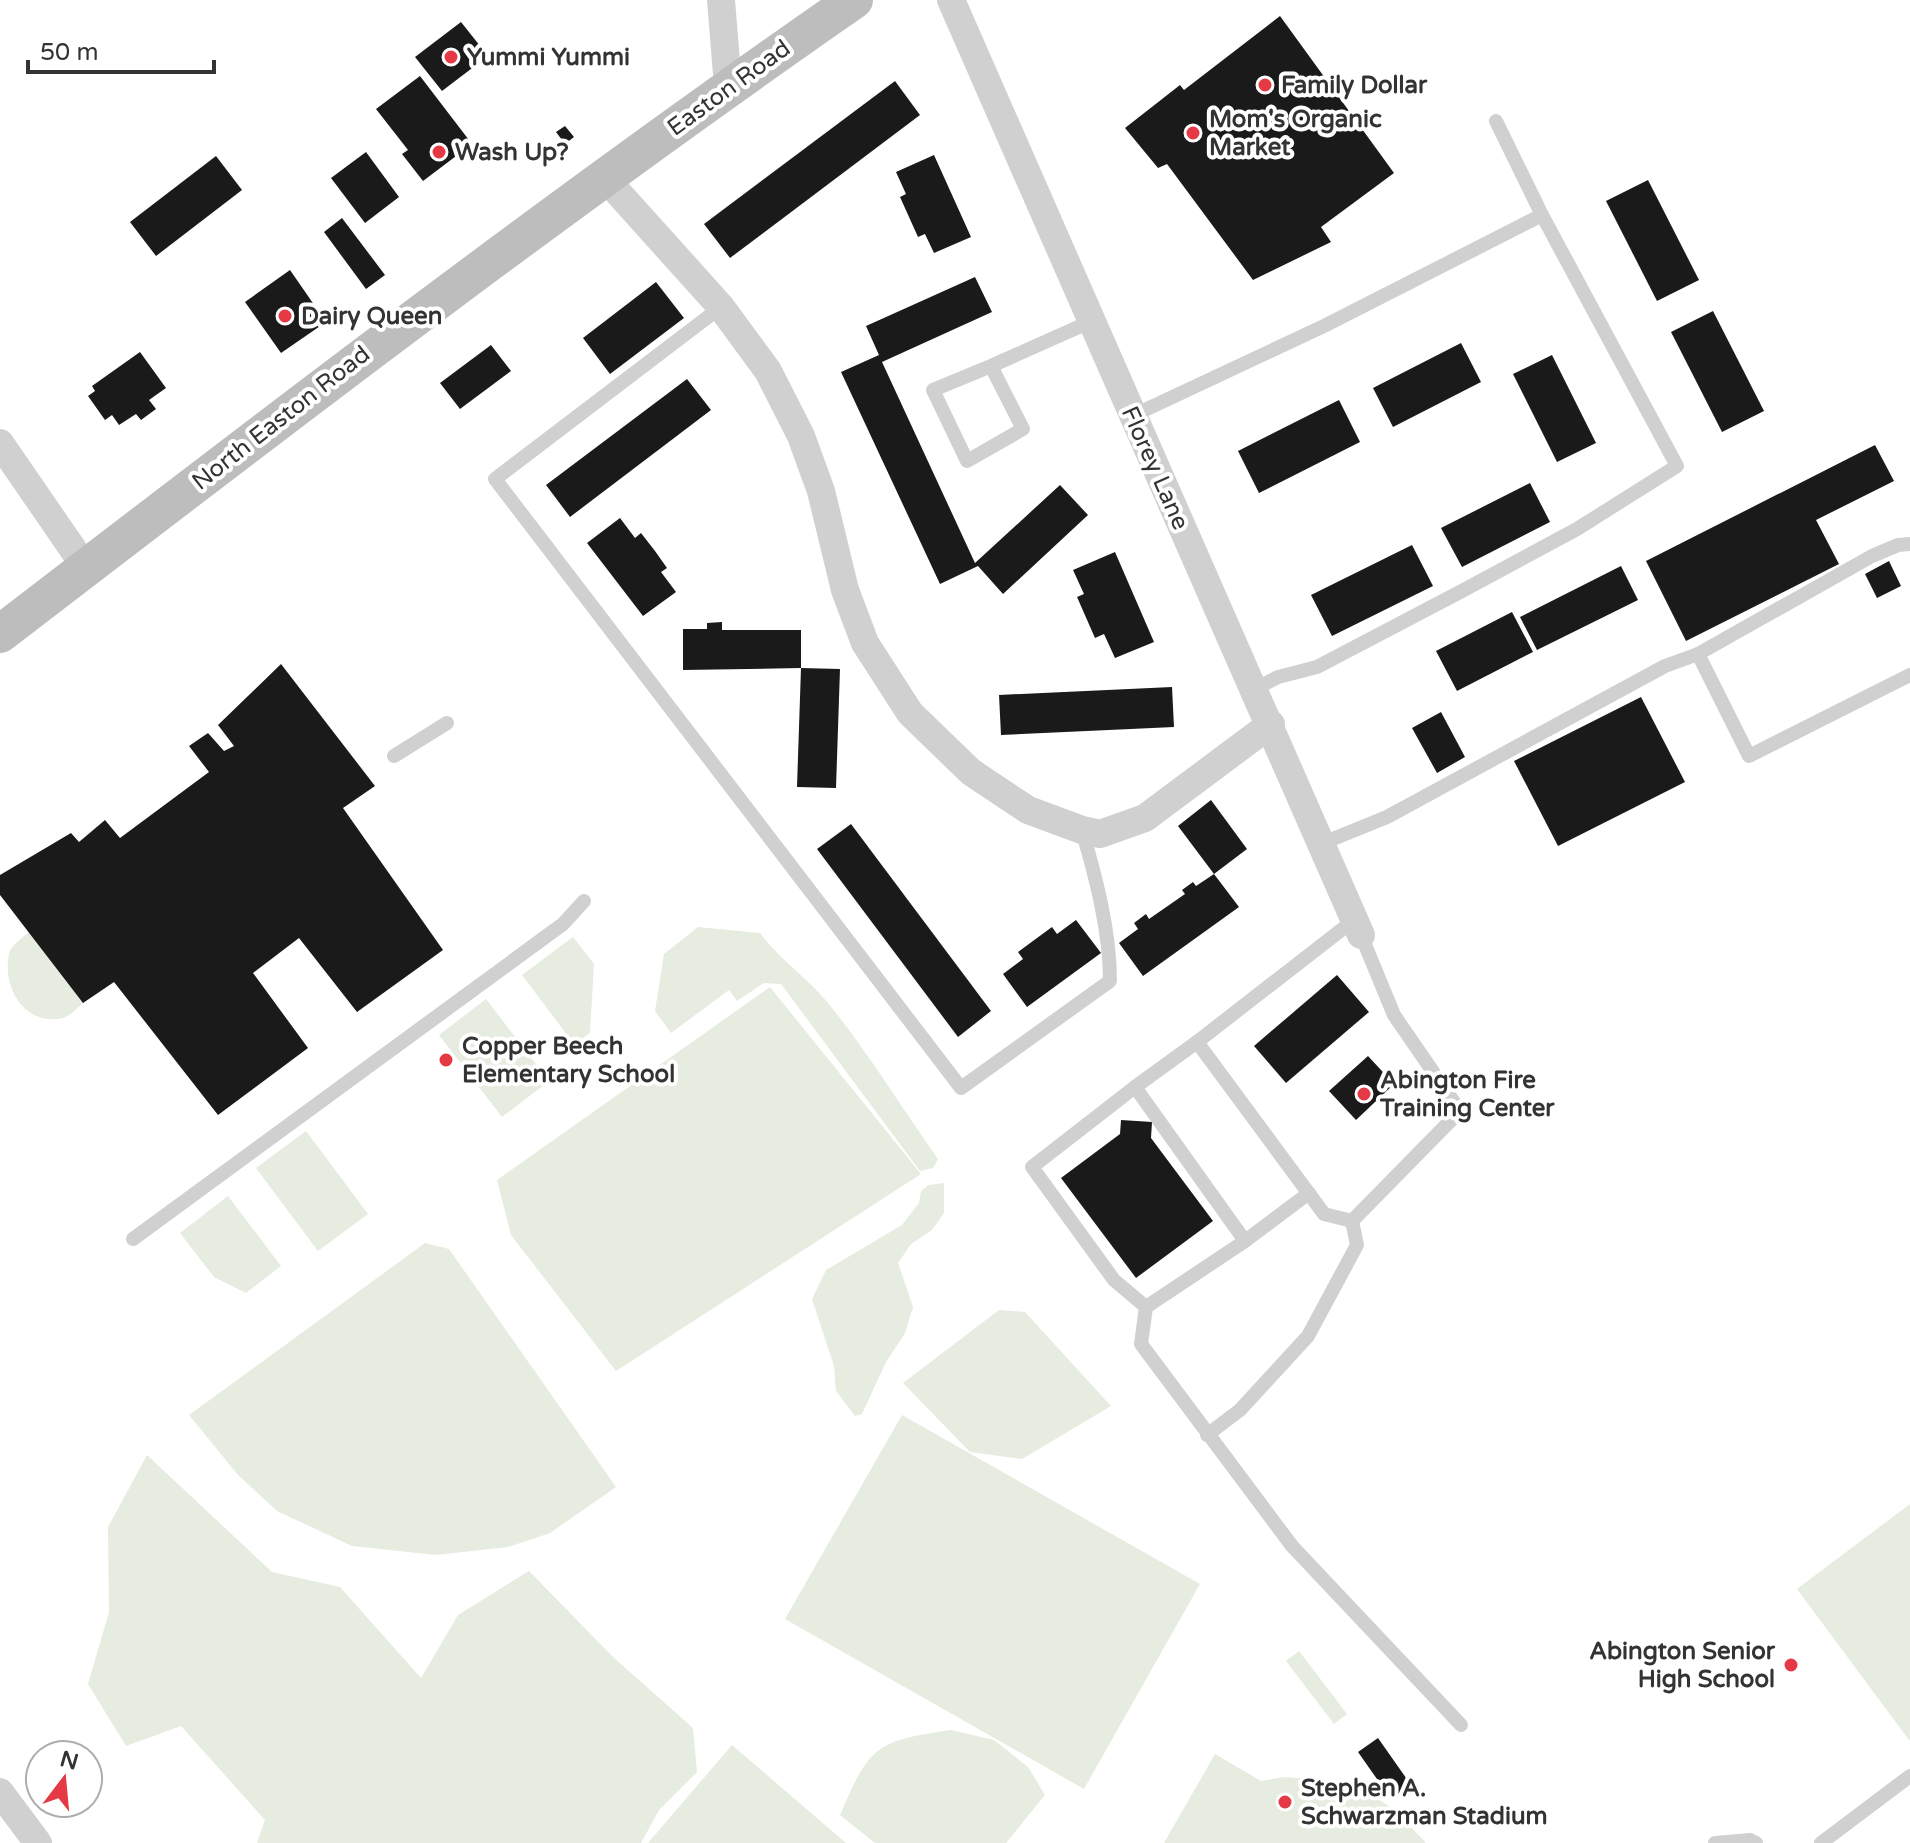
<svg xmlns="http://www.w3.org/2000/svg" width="1910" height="1843" font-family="'Varela Round',sans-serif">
<rect width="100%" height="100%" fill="#fff"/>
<g fill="#e6ecdf">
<path d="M698,927L760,933C780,960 807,977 828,1003C868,1052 901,1107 938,1159L933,1168L920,1171L781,984L764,983L737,1001L729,990L671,1033L655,1011L664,954Z"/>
<path d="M29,932L83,1003C77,1008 70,1016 63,1018C24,1027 0,985 10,950C15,943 22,938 29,932Z"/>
<path d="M573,937L594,964L590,1033L574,1044L522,975Z"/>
<path d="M770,987L921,1174L616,1371L511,1235L497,1180Z"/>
<path d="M486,999L549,1081L502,1117L439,1035Z"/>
<path d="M306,1131L368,1214L318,1251L256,1168Z"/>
<path d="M944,1183V1213L932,1230L911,1244L898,1263L913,1307L905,1333L886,1362L862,1414L855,1416L836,1391L834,1366L812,1299L826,1270L902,1225L919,1203L921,1191L929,1185Z"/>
<path d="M228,1196L281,1266L246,1293L214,1277L180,1233Z"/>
<path d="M425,1243L449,1249L616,1487L550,1533L508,1547L436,1555L352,1546L277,1511L238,1475L189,1415Z"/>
<path d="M999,1310L1025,1312L1111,1406L1022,1459L970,1452L903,1383Z"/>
<path d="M902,1415L1200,1584L1084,1789L785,1619Z"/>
<path d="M147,1455L272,1572L340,1587L421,1678L458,1615L529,1571L614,1658L693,1728L697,1772L659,1810L641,1843H257L265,1820L181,1726L126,1746L88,1684L109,1612L108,1527Z"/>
<path d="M1910,1504V1740H1909L1797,1589Z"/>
<path d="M1299,1651L1347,1714L1334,1724L1286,1661Z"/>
<path d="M951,1730L994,1740L1028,1767L1045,1795L1006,1843H875L840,1815C870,1745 876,1741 951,1730Z"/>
<path d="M732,1745L846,1843H648Z"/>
<path d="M1215,1754L1261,1781L1284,1777L1312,1779L1370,1794L1395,1810L1426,1843H1164Z"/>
</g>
<g fill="#1a1a1a">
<path d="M1280,16L1394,173L1321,227L1331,242L1253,280L1167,164L1158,168L1125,128L1180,85L1184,90Z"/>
<path d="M461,22L488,56L442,91L415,57Z"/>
<path d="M420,76L472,144L423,181L402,154L408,150L376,109Z"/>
<path d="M895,81L920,115L730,258L704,224Z"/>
<path d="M565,126L574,137L565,144L556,132Z"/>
<path d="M366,152L399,197L365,223L331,178Z"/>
<path d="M934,155L971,237L934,253L925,234L918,237L900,197L906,194L896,172Z"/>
<path d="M216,156L242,190L156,256L130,222Z"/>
<path d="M1648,180L1699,280L1657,301L1606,201Z"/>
<path d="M342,218L385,275L366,289L324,232Z"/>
<path d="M290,270L326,322L281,353L245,302Z"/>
<path d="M975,277L992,312L882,362L975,563L1060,485L1088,515L1003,594L978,566L940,584L841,372L879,355L866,326Z"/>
<path d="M656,282L684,318L610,374L583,338Z"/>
<path d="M1713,311L1764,411L1722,432L1671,332Z"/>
<path d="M1461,343L1481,382L1393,427L1373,388Z"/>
<path d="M491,345L511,371L460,409L440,383Z"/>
<path d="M140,352L166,388L149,400L156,409L141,420L136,414L119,425L112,415L105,420L88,396L95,391L92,386Z"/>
<path d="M1552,355L1596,443L1557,462L1513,374Z"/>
<path d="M687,379L711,410L570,517L546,485Z"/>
<path d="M1339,400L1360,442L1259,493L1238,451Z"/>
<path d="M1875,445L1894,481L1816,520L1839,564L1686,641L1646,561Z"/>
<path d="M1530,483L1550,522L1462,567L1441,528Z"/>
<path d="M620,518L635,538L641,533L655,551L667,568L661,572L676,592L643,616L587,543Z"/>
<path d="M1412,545L1433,586L1332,636L1311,595Z"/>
<path d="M1115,552L1154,642L1115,658L1104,634L1095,638L1077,597L1084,594L1073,570Z"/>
<path d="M1889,561L1901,586L1877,598L1865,574Z"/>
<path d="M1621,566L1638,600L1537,650L1520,617Z"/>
<path d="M1512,612L1533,652L1457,691L1436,651Z"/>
<path d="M722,622V630H801V668L683,670V629H707V623Z"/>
<path d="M281,664L375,786L343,808L443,950L357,1012L299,938L253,973L308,1048L218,1115L114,982L83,1003L0,895V875L71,833L79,842L105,820L120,838L209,772L189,746L208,733L224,751L234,746L218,725Z"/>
<path d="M801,668L840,669L836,788L797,787Z"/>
<path d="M1172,687L1174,727L1001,735L999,695Z"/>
<path d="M1641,697L1685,782L1558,846L1514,761Z"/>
<path d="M1441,712L1465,757L1437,773L1412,728Z"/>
<path d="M1211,800L1247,849L1214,874L1178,826Z"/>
<path d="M851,824L991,1011L958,1037L817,849Z"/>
<path d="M1214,874L1239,907L1143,976L1119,943L1138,929L1134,923L1146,914L1149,919L1185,894L1182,890L1193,882L1196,886Z"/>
<path d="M1076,920L1101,953L1027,1007L1003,974L1023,959L1018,952L1052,927L1057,934Z"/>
<path d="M1337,975L1369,1012L1286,1083L1254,1046Z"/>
<path d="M1368,1056L1394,1084L1356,1120L1329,1091Z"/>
<path d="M1121,1120L1152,1122L1151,1138L1213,1221L1136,1278L1061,1178L1120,1134Z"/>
<path d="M1378,1738L1411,1785L1391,1799L1358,1752Z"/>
</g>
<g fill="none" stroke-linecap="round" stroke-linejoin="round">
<g stroke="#d0d0d0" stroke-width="14">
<path d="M1496,121L1542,215"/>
<path d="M721,307L495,479L961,1088L1110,981C1110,931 1096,878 1082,830"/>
<path d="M991,366L933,390L967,461L1023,429L991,366L1092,321"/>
<path d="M1132,416L1324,326L1542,215L1677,466L1577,529L1460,592L1317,667L1278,677L1255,689"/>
<path d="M1698,654L1749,756L1910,675"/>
<path d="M394,756L447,723"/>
<path d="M1323,843L1387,817L1665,666L1698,654L1872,556L1898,545L1910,544"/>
<path d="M1354,920L1197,1042L1324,1214L1352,1221L1460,1111L1394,1015L1361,935"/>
<path d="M1197,1042L1135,1087L1245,1241L1309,1193"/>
<path d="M1135,1087L1032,1167L1114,1280L1146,1307"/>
<path d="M133,1239L563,924L584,901"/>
<path d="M1245,1241L1146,1307L1141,1344L1292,1546L1461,1725"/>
<path d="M1207,1435L1240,1410L1308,1336L1357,1245L1352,1221"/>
<path d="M1715,1843L1750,1840L1756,1843"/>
<path d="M1821,1843L1910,1776"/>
</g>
<g stroke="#d0d0d0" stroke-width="28">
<path d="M721,0L728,87"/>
<path d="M951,0C1086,312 1226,623 1361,935"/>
<path d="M605,178L721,307L768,371L801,436L821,491L845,590L865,643L910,713L971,772L1028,810L1082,830L1100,834L1145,818L1271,724"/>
<path d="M0,443L86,568"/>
<path d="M0,1792L38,1843"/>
</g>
<path stroke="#bdbdbd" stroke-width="38" d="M0,634C281,418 563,202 854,0"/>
</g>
<g fill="#e63946" stroke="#fff" stroke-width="3">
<circle cx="451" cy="57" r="8"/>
<circle cx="1265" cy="85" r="8"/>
<circle cx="1193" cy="133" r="8"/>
<circle cx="439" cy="152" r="8"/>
<circle cx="285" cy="316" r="8"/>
<circle cx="446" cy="1060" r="8"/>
<circle cx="1364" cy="1094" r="8"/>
<circle cx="1791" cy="1665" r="8"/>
<circle cx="1285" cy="1802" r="8"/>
</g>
<g text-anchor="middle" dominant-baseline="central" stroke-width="8" stroke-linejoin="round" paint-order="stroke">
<g font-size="24" font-weight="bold" fill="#333" stroke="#fff" text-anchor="start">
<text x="467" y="57">Yummi Yummi</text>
<text x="1281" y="85">Family Dollar</text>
<text x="1209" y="119">Mom's Organic<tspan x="1209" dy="28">Market</tspan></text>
<text x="455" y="152">Wash Up?</text>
<text x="301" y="316">Dairy Queen</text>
<text x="462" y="1046">Copper Beech<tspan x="462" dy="28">Elementary School</tspan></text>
<text x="1380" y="1080">Abington Fire<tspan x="1380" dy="28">Training Center</tspan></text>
<text x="1775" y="1651" text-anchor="end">Abington Senior<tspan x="1775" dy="28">High School</tspan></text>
<text x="1301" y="1788">Stephen A.<tspan x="1301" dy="28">Schwarzman Stadium</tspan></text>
</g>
<g font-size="24" fill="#333" stroke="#fff">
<text transform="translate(729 88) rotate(-36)">Easton Road</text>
<text transform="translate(281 418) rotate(-38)">North Easton Road</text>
<text transform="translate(1155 468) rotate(66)">Florey Lane</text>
</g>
</g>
<g transform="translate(64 1779) rotate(16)"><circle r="38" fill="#ffffff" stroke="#adadad" stroke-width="2"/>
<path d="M0-6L14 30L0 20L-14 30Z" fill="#e63946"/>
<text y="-12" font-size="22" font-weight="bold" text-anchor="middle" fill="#333333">N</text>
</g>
<path d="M28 60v12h186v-12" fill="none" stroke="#333333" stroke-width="4"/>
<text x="40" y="60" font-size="24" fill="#333333" stroke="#ffffff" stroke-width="6" paint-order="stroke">50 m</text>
</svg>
